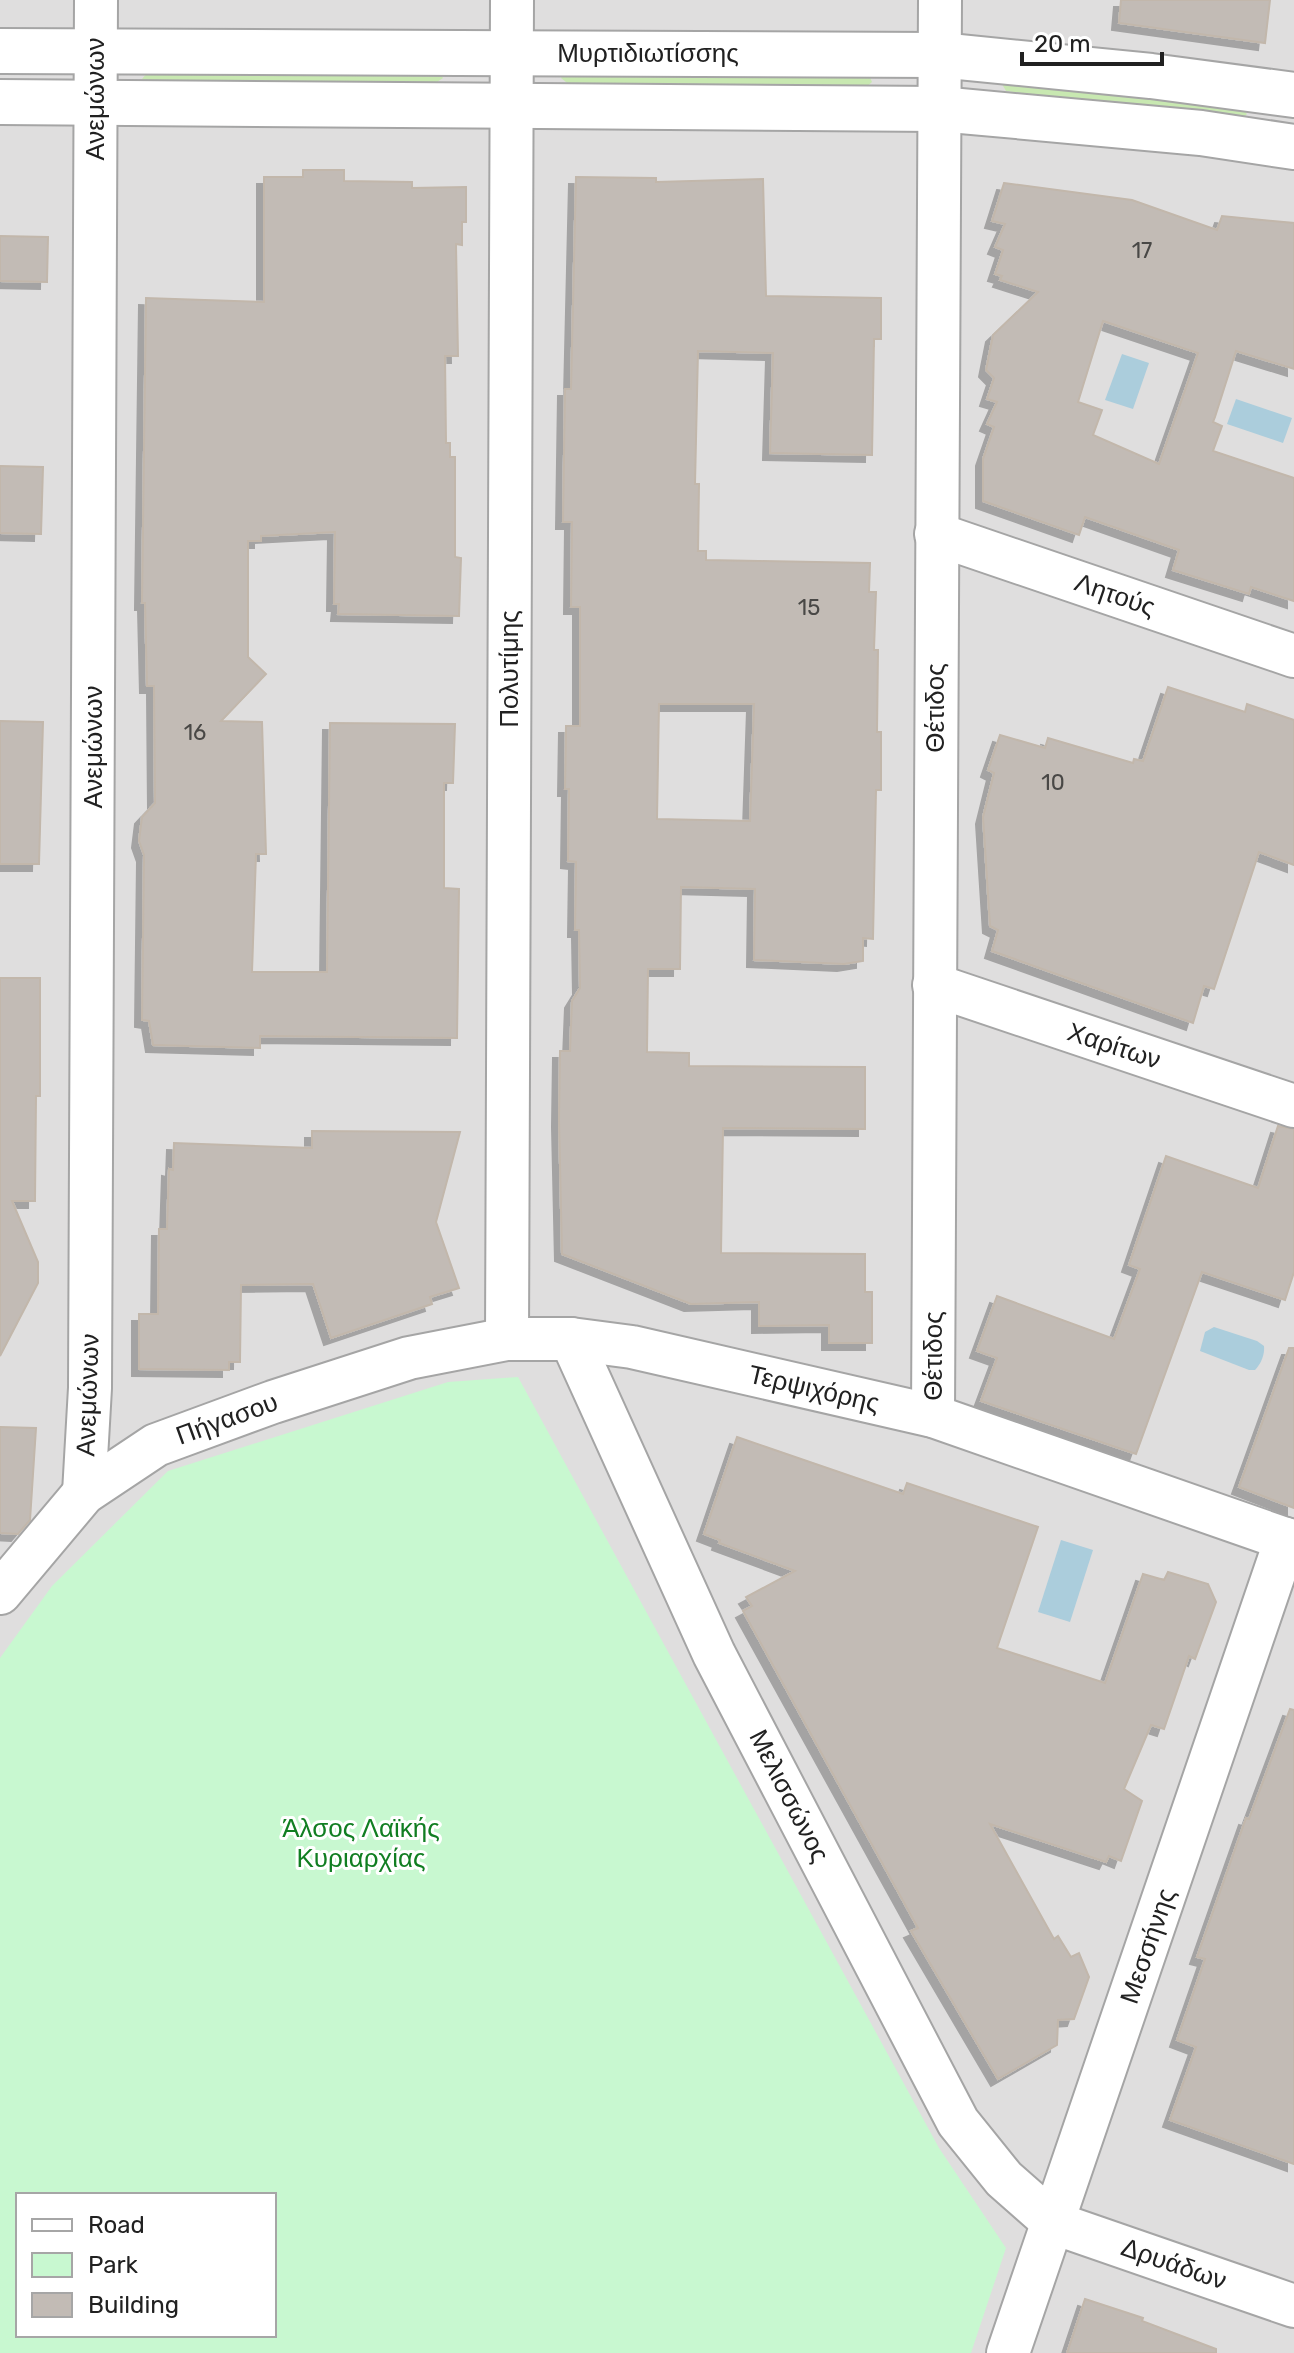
<svg xmlns="http://www.w3.org/2000/svg" width="1294" height="2353" font-family="Rubik,sans-serif">
<defs>
<filter id="shadow"><feDropShadow dx="-7" dy="7" stdDeviation="0" flood-color="#0004"/></filter>
</defs>
<rect width="100%" height="100%" fill="#f1efe8"/>
<path fill="#dfdede" fill-rule="evenodd" d="M0,0H1294V2353H0ZM18,2195H274V2335H18Z"/>
<g fill="#c8e8b1">
<path d="M568,70L868,73L872,82L863,90L571,86L561,78Z"/>
<path d="M148,72H439L443,78L437,82H150L142,79Z"/>
<path d="M1010,80L1241,108L1247,114L1242,119L1006,91L1002,84Z"/>
</g>
<path fill="#c8f8d0" fill-rule="evenodd" d="M518,1377L939,2148L1006,2248L971,2353H0V1658L52,1586L168,1471L448,1382ZM274,2195V2335H18V2195Z"/>
<g fill="#abcddc">
<path d="M1122,354L1149,363L1133,409L1105,400Z"/>
<path d="M1236,399L1292,418L1283,443L1227,424Z"/>
<path d="M1214,1327L1257,1341L1264,1346C1265,1354 1261,1364 1255,1370H1249L1200,1351L1205,1332Z"/>
<path d="M1061,1540L1093,1550L1070,1622L1038,1612Z"/>
</g>
<g fill="#c2bbb5" stroke="#c2b7ab" stroke-width="2" fill-rule="evenodd" filter="url(#shadow)">
<path d="M1121,0H1270L1265,43L1119,23Z"/>
<path d="M303,170H344V181L412,182V188L466,187V222H462V245L456,244L458,356H445L446,443H450V457H455V557L461,558L459,616L338,614L339,604H334L335,532L261,536V541H248V657L266,674L221,721L262,722L266,854H256L252,972H327L330,723L455,724L453,783H444V888L459,889L457,1038L260,1036V1048L153,1045L149,1021L142,1020L144,855L139,841L142,817L155,803L154,686H147L145,603H142L146,298L264,302V177H303Z"/>
<path d="M576,177L656,178V182L763,179L766,296L881,298V339H874L872,455L770,453L773,353L698,351L695,484H699L698,551H706V560L870,563L869,592H876L874,650H878L877,732H881V790H876L873,939L863,938V961L844,964L754,960L755,889L681,887L680,969H648L647,1052L689,1053V1066L865,1067V1129L723,1128L721,1253L865,1254V1292H872V1343H829V1325L759,1326V1302L691,1304L562,1254L559,1120L560,1051H570L572,1001L580,988L579,930H575L576,862L568,861L569,789H565L566,726H580V607H571L572,522H563L565,389H571ZM659,704H754L750,821L657,819Z"/>
<path d="M1004,183L1132,200L1217,230L1222,216L1294,223V369L1236,351L1215,417L1213,422L1222,426L1213,451L1294,478V601L1251,587L1249,594L1173,570L1179,550L1085,517L1079,535L983,501V459L994,427L987,424L997,402L987,399L994,378L986,370L993,335L1038,292L1000,280L1002,276L995,274L1003,250L995,247L1005,224L992,221ZM1103,321L1198,353L1159,464L1093,435L1102,410L1078,402Z"/>
<path d="M0,236L48,237L47,282L0,281Z"/>
<path d="M0,466L43,467L41,534L0,533Z"/>
<path d="M1168,687L1245,712L1247,704L1294,720V865L1259,852L1214,989L1204,986L1193,1023L992,951L998,930L990,926L983,817L994,773L988,770L1000,735L1045,748L1048,738L1133,763L1134,759L1143,761Z"/>
<path d="M0,721L43,722L39,864H0Z"/>
<path d="M0,978H40V1096H36L35,1201H12L38,1262V1283L0,1356Z"/>
<path d="M1278,1126L1294,1129V1272L1285,1300L1202,1272L1136,1454L981,1401L997,1358L977,1351L997,1296L1114,1339L1140,1269L1129,1265L1166,1156L1258,1188Z"/>
<path d="M312,1131L460,1132L436,1222L459,1288L430,1297L432,1304L331,1338L313,1284L241,1285L240,1362H229V1370L139,1369V1314H158L159,1229H167L169,1169L173,1170L174,1143L312,1148Z"/>
<path d="M1289,1348H1294V1508L1239,1487Z"/>
<path d="M0,1427L36,1428L30,1520L18,1534L0,1533Z"/>
<path d="M737,1437L903,1494L907,1483L1038,1527L997,1648L1105,1683L1143,1574L1164,1580L1168,1572L1208,1584L1216,1602L1195,1659L1189,1656L1164,1729L1151,1725L1124,1789L1142,1801L1121,1861L1109,1856L1106,1862L990,1824L1054,1939L1058,1936L1071,1957L1079,1953L1089,1977L1074,2019L1058,2020L1057,2045L998,2079L911,1931L918,1928L743,1611L752,1606L746,1597L795,1571L719,1543L720,1540L704,1534Z"/>
<path d="M1290,1709L1294,1710V2164L1170,2120L1196,2047L1177,2040L1205,1959L1197,1957L1246,1818L1249,1819Z"/>
<path d="M1085,2299L1143,2318L1142,2321L1216,2349V2353H1067Z"/>
</g>
<g fill="none" stroke-linecap="round" stroke-linejoin="round">
<g stroke="#a5a5a5" stroke-width="46">
<g id="minor">
<path d="M936,534L1294,656"/>
<path d="M934,985L1294,1106"/>
<path d="M507,1339L512,0"/>
<path d="M571,1339L714,1654L958,2122L1004,2179L1054,2223L1294,2306"/>
<path d="M933,1416L940,0"/>
<path d="M84,1493L90,1388L96,0"/>
<path d="M0,1593L84,1493L156,1445L273,1402L409,1358L507,1339H571L632,1347L933,1416L1294,1542"/>
<path d="M1008,2353L1286,1539"/>
</g>
</g>
<g stroke="#a5a5a5" stroke-width="48">
<g id="tertiary">
<path d="M0,51L939,55L1151,76L1294,95"/>
<path d="M0,102L939,109L1201,133L1294,147"/>
</g>
</g>
<use href="#minor" stroke="#fff" stroke-width="42"/>
<use href="#tertiary" stroke="#fff" stroke-width="44"/>
</g>
<g text-anchor="middle" dominant-baseline="central" stroke-width="6" stroke-linejoin="round" paint-order="stroke">
<g font-size="22" fill="#494846">
<text x="1142" y="250">17</text>
<text x="809" y="607">15</text>
<text x="195" y="732">16</text>
<text x="1053" y="782">10</text>
</g>
<g font-size="26" fill="#212121" stroke="#fff">
<text x="648" y="53">Μυρτιδιωτίσσης</text>
<text transform="translate(95 99) rotate(-90)">Ανεμώνων</text>
<text transform="translate(1115 595) rotate(19)">Λητούς</text>
<text transform="translate(509 669) rotate(-90)">Πολυτίμης</text>
<text transform="translate(935 708) rotate(-90)">Θέτιδος</text>
<text transform="translate(93 747) rotate(-90)">Ανεμώνων</text>
<text transform="translate(1114 1046) rotate(18)">Χαρίτων</text>
<text transform="translate(933 1356) rotate(-90)">Θέτιδος</text>
<text transform="translate(814 1389) rotate(13)">Τερψιχόρης</text>
<text transform="translate(88 1395) rotate(-88)">Ανεμώνων</text>
<text transform="translate(227 1419) rotate(-20)">Πήγασου</text>
<text transform="translate(789 1796) rotate(63)">Μελισσώνος</text>
<text transform="translate(1148 1946) rotate(-71)">Μεσσήνης</text>
<text transform="translate(1174 2264) rotate(19)">Δρυάδων</text>
</g>
<g font-size="26" fill="#117e22" stroke="#fff">
<text x="361" y="1828">Άλσος Λαϊκής<tspan x="361" dy="30">Κυριαρχίας</tspan></text>
</g>
</g>
<rect x="16" y="2193" width="260" height="144" fill="#ffffff" stroke="#a6a6a6" stroke-width="2"/>
<rect x="32" y="2219" width="40" height="12" fill="#ffffff" stroke="#a6a6a6" stroke-width="2"/>
<text x="88" y="2233" font-size="24" fill="#212121">Road</text>
<rect x="32" y="2253" width="40" height="24" fill="#c8f8d0" stroke="#a6a6a6" stroke-width="2"/>
<text x="88" y="2273" font-size="24" fill="#212121">Park</text>
<rect x="32" y="2293" width="40" height="24" fill="#c2bbb5" stroke="#a6a6a6" stroke-width="2"/>
<text x="88" y="2313" font-size="24" fill="#212121">Building</text>
<path d="M1022 52v12h140v-12" fill="none" stroke="#212121" stroke-width="4"/>
<text x="1034" y="52" font-size="24" fill="#212121" stroke="#ffffff" stroke-width="6" paint-order="stroke">20 m</text>
</svg>
